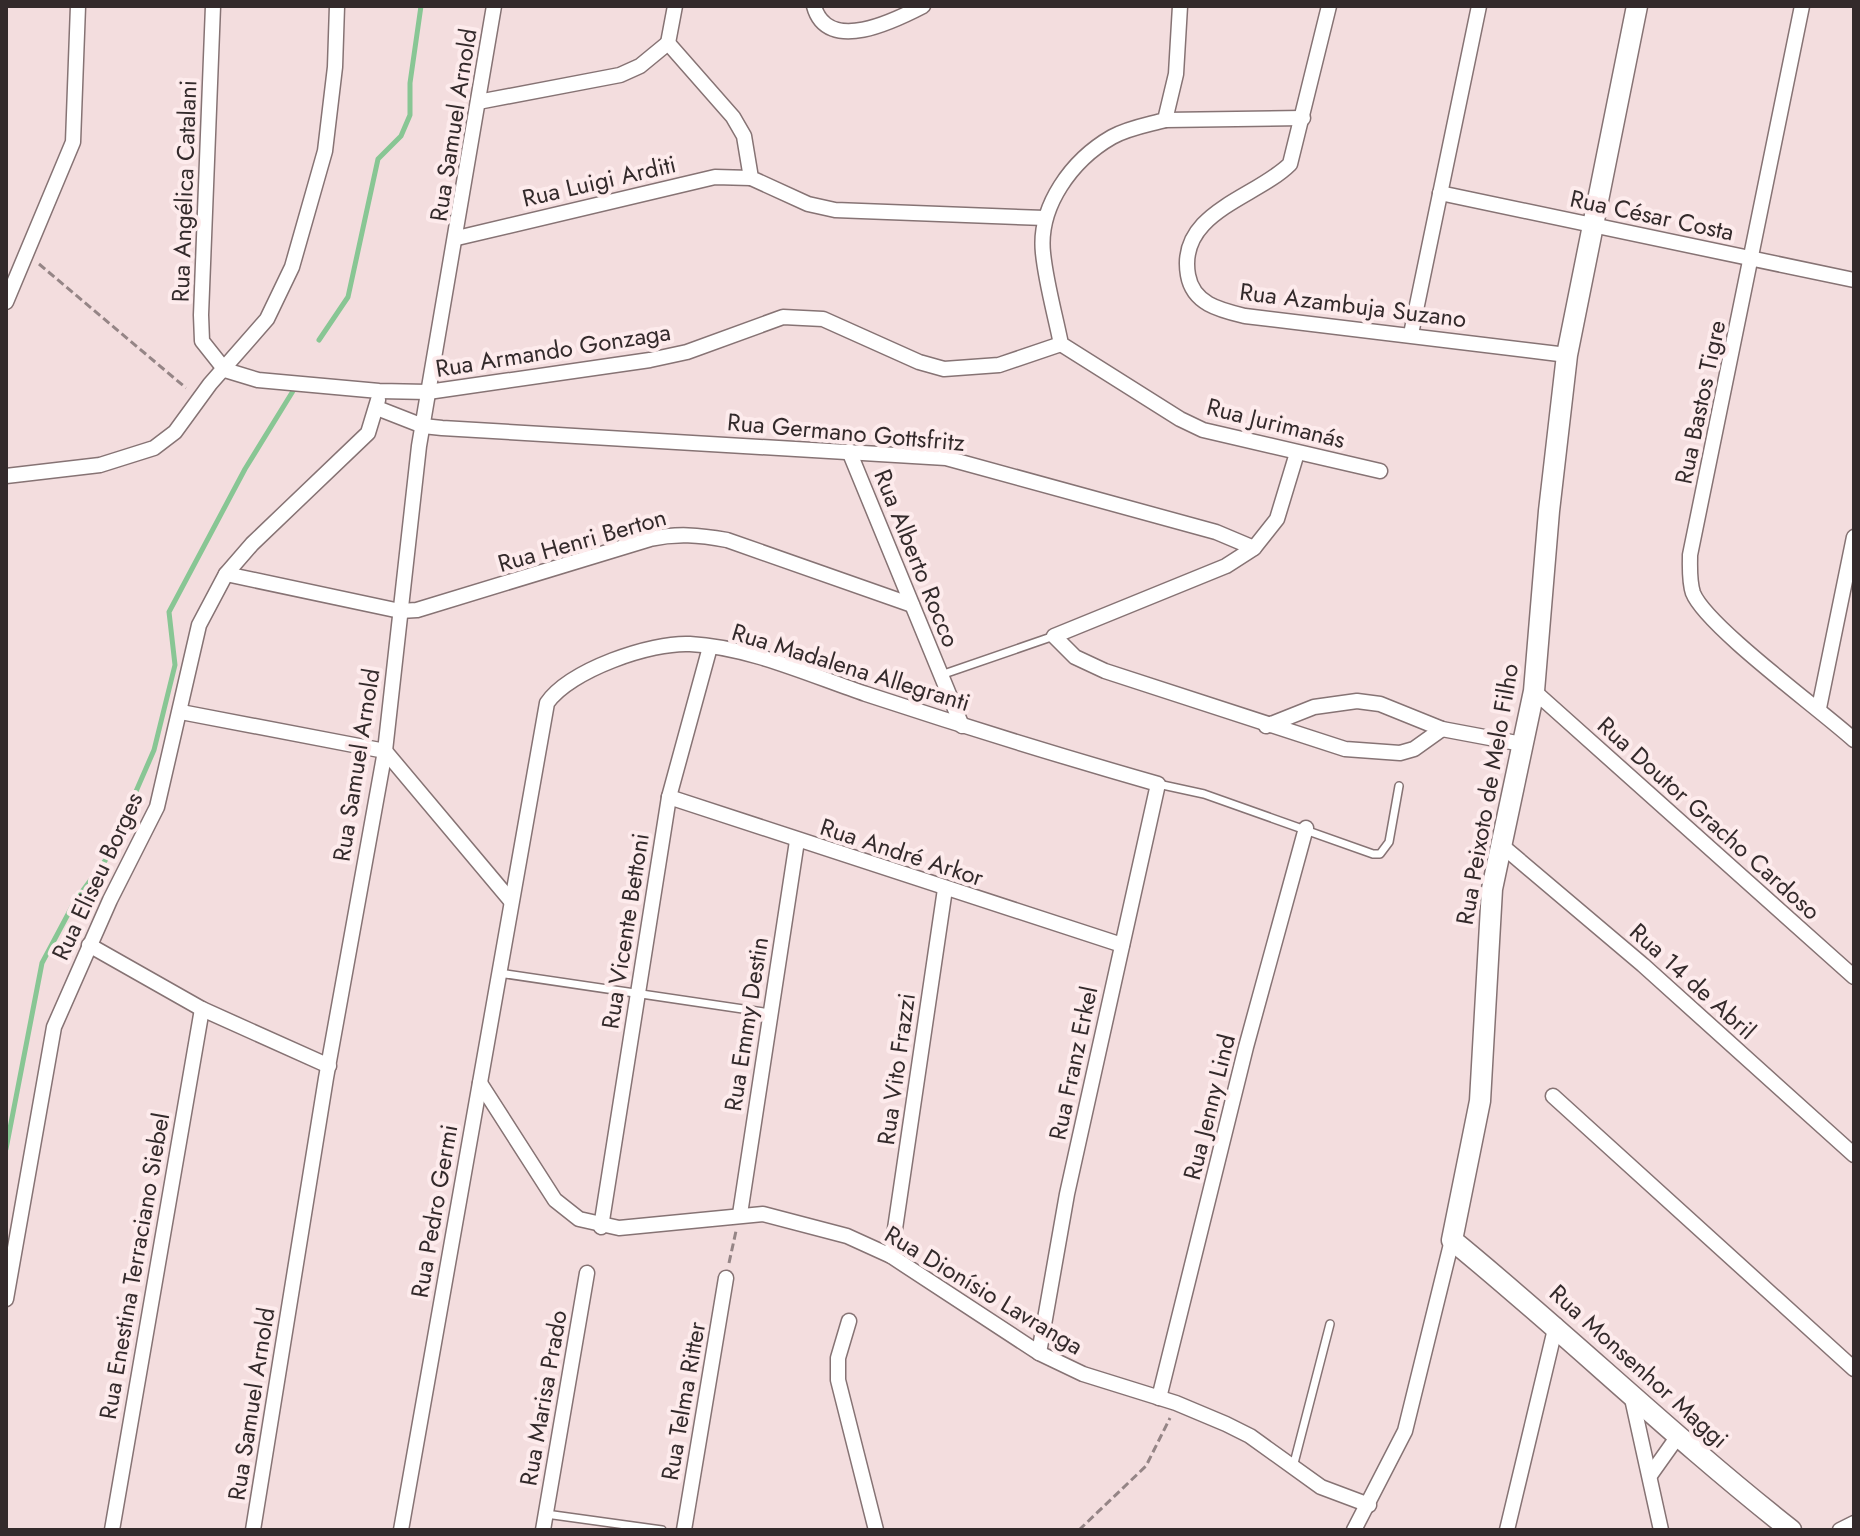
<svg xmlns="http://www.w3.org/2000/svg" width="1860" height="1536" font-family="Jost,sans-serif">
<rect width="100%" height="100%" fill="#f3ddde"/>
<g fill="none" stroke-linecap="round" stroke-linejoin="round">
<g stroke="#88c694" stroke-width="5">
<path d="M319,340L348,297L378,159L401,136L410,115V83L421,6"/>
<path d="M6,1149L42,963L75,901L107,858L154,750L175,665L169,612L245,469L293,391"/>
</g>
<g stroke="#867374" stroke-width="10">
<g id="lane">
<path d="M941,675L1054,636"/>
<path d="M1158,784L1204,794L1373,854H1380L1389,842L1399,786"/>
<path d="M499,973L770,1013"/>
<path d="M1293,1467L1330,1324"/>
<path d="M546,1514L662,1530"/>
</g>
</g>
<g stroke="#867374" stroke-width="17">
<g id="street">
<path d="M213,6L201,315L202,341L225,370L258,380L379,391L428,392L650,360L687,352L783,317L823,319L919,362L944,369L999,365L1061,344"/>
<path d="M814,6C827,55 896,20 923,6"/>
<path d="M1180,6L1176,74L1165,120C1147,125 1128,128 1112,137C1072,160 1038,206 1043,253C1046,283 1055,314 1061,344L1180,419L1203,430L1380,471"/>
<path d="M1329,6L1290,164C1256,198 1177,212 1188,275C1193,304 1220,310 1245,316L1567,355"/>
<path d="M1802,6L1690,555C1690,567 1689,581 1693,593C1706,626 1821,710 1854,740"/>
<path d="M668,43L675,6"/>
<path d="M478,102L620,75L640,66L668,43L733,117L744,136L751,178L808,204L835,210L1045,218"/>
<path d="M1165,120L1303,118"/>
<path d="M1440,193L1854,280"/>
<path d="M457,238L715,177L751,178"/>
<path d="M6,302L73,142L78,6"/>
<path d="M1411,334L1479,6"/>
<path d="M377,408L423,426L442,428L946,458L1216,532L1254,548L1226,566L1054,636L1075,657L1105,671L1345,749L1400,753L1414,749L1442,729"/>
<path d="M849,451L962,726"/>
<path d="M6,476L100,465L154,448L175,432L210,384L267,319L292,267L325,151L335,67L337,6"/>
<path d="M1254,548L1277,519L1297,453"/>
<path d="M226,574L400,611L417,610L650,539C677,533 699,535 727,540L912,605"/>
<path d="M1534,691L1854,977"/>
<path d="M1819,708L1854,537"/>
<path d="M181,712L385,751L511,901"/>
<path d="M1266,726L1314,707L1357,701L1380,704L1442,729L1522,744"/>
<path d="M669,797L1122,945"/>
<path d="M1500,844L1643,965L1854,1155"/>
<path d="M89,945L202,1009L329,1066"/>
<path d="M480,1083L555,1200L579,1219L619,1228L763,1214L847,1236L891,1256L1039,1353L1083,1374L1176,1403L1226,1424L1250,1436L1321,1487L1369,1505"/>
<path d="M1553,1096L1854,1369"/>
<path d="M740,1214L797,841"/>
<path d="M601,1227L669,797L710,647"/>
<path d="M891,1256L945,889"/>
<path d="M6,1299L54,1027L110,900L157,807L199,625L226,574L252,544L368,433L378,400"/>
<path d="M849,1321L838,1358V1380L876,1530"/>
<path d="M1631,1394L1661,1530"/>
<path d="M1159,1398L1246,1047L1306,828"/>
<path d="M1651,1474L1678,1436"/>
<path d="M112,1530L202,1009"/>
<path d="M253,1530L326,1078L385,751L419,446L494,6"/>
<path d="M401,1530L547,703C570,670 651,642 690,644C749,647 810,675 866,694C963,726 1060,756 1158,784L1067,1194L1039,1353"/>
<path d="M543,1530L587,1273"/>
<path d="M684,1530L726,1278"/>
<path d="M1354,1530L1405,1431L1452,1240"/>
<path d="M1507,1530L1556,1325"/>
<path d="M1840,1530L1854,1523"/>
</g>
</g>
<g stroke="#867374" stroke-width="23">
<path id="secondary" d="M1637,6L1567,355L1549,511L1534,691L1492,889L1480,1101L1452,1240C1567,1334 1674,1438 1791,1530"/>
</g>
<g stroke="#958586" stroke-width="3" stroke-dasharray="8 4" stroke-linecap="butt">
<path d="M39,264L186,388"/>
<path d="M729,1263L736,1231"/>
<path d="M1079,1530L1146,1466L1170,1418"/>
</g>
<use href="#lane" stroke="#fff" stroke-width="7"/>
<use href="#street" stroke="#fff" stroke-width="14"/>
<use href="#secondary" stroke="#fff" stroke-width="20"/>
</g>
<g text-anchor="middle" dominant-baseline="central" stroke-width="8" stroke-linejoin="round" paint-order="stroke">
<g font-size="24" fill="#332a2b" stroke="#fdebec">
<text transform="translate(453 125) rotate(-81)">Rua Samuel Arnold</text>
<text transform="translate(599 181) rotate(-13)">Rua Luigi Arditi</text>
<text transform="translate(184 191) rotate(-88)">Rua Angélica Catalani</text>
<text transform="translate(1652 215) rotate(12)">Rua César Costa</text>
<text transform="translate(1353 305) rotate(7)">Rua Azambuja Suzano</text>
<text transform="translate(553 350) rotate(-9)">Rua Armando Gonzaga</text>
<text transform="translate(1700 402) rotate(-78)">Rua Bastos Tigre</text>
<text transform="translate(1276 423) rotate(14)">Rua Jurimanás</text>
<text transform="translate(846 432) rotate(5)">Rua Germano Gottsfritz</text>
<text transform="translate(582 540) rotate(-16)">Rua Henri Berton</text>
<text transform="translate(917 558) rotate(68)">Rua Alberto Rocco</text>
<text transform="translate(851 667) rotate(17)">Rua Madalena Allegranti</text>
<text transform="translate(356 765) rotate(-81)">Rua Samuel Arnold</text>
<text transform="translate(1487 794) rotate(-80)">Rua Peixoto de Melo Filho</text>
<text transform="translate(1709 818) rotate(42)">Rua Doutor Gracho Cardoso</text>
<text transform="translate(902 852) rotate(18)">Rua André Arkor</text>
<text transform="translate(97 876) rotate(-65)">Rua Eliseu Borges</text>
<text transform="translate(625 931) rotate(-81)">Rua Vicente Bettoni</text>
<text transform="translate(1693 981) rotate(42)">Rua 14 de Abril</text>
<text transform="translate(746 1024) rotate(-81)">Rua Emmy Destin</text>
<text transform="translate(1073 1063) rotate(-78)">Rua Franz Erkel</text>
<text transform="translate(896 1069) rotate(-82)">Rua Vito Frazzi</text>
<text transform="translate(1209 1107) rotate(-76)">Rua Jenny Lind</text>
<text transform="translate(434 1211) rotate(-80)">Rua Pedro Germi</text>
<text transform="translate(134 1266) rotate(-80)">Rua Enestina Terraciano Siebel</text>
<text transform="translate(984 1290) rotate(31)">Rua Dionísio Lavranga</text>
<text transform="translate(1639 1366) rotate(42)">Rua Monsenhor Maggi</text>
<text transform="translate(543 1398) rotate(-80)">Rua Marisa Prado</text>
<text transform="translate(683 1401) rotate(-80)">Rua Telma Ritter</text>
<text transform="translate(251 1404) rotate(-81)">Rua Samuel Arnold</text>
</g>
</g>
<rect width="1860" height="1536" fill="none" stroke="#332a2b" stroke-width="16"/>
</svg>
